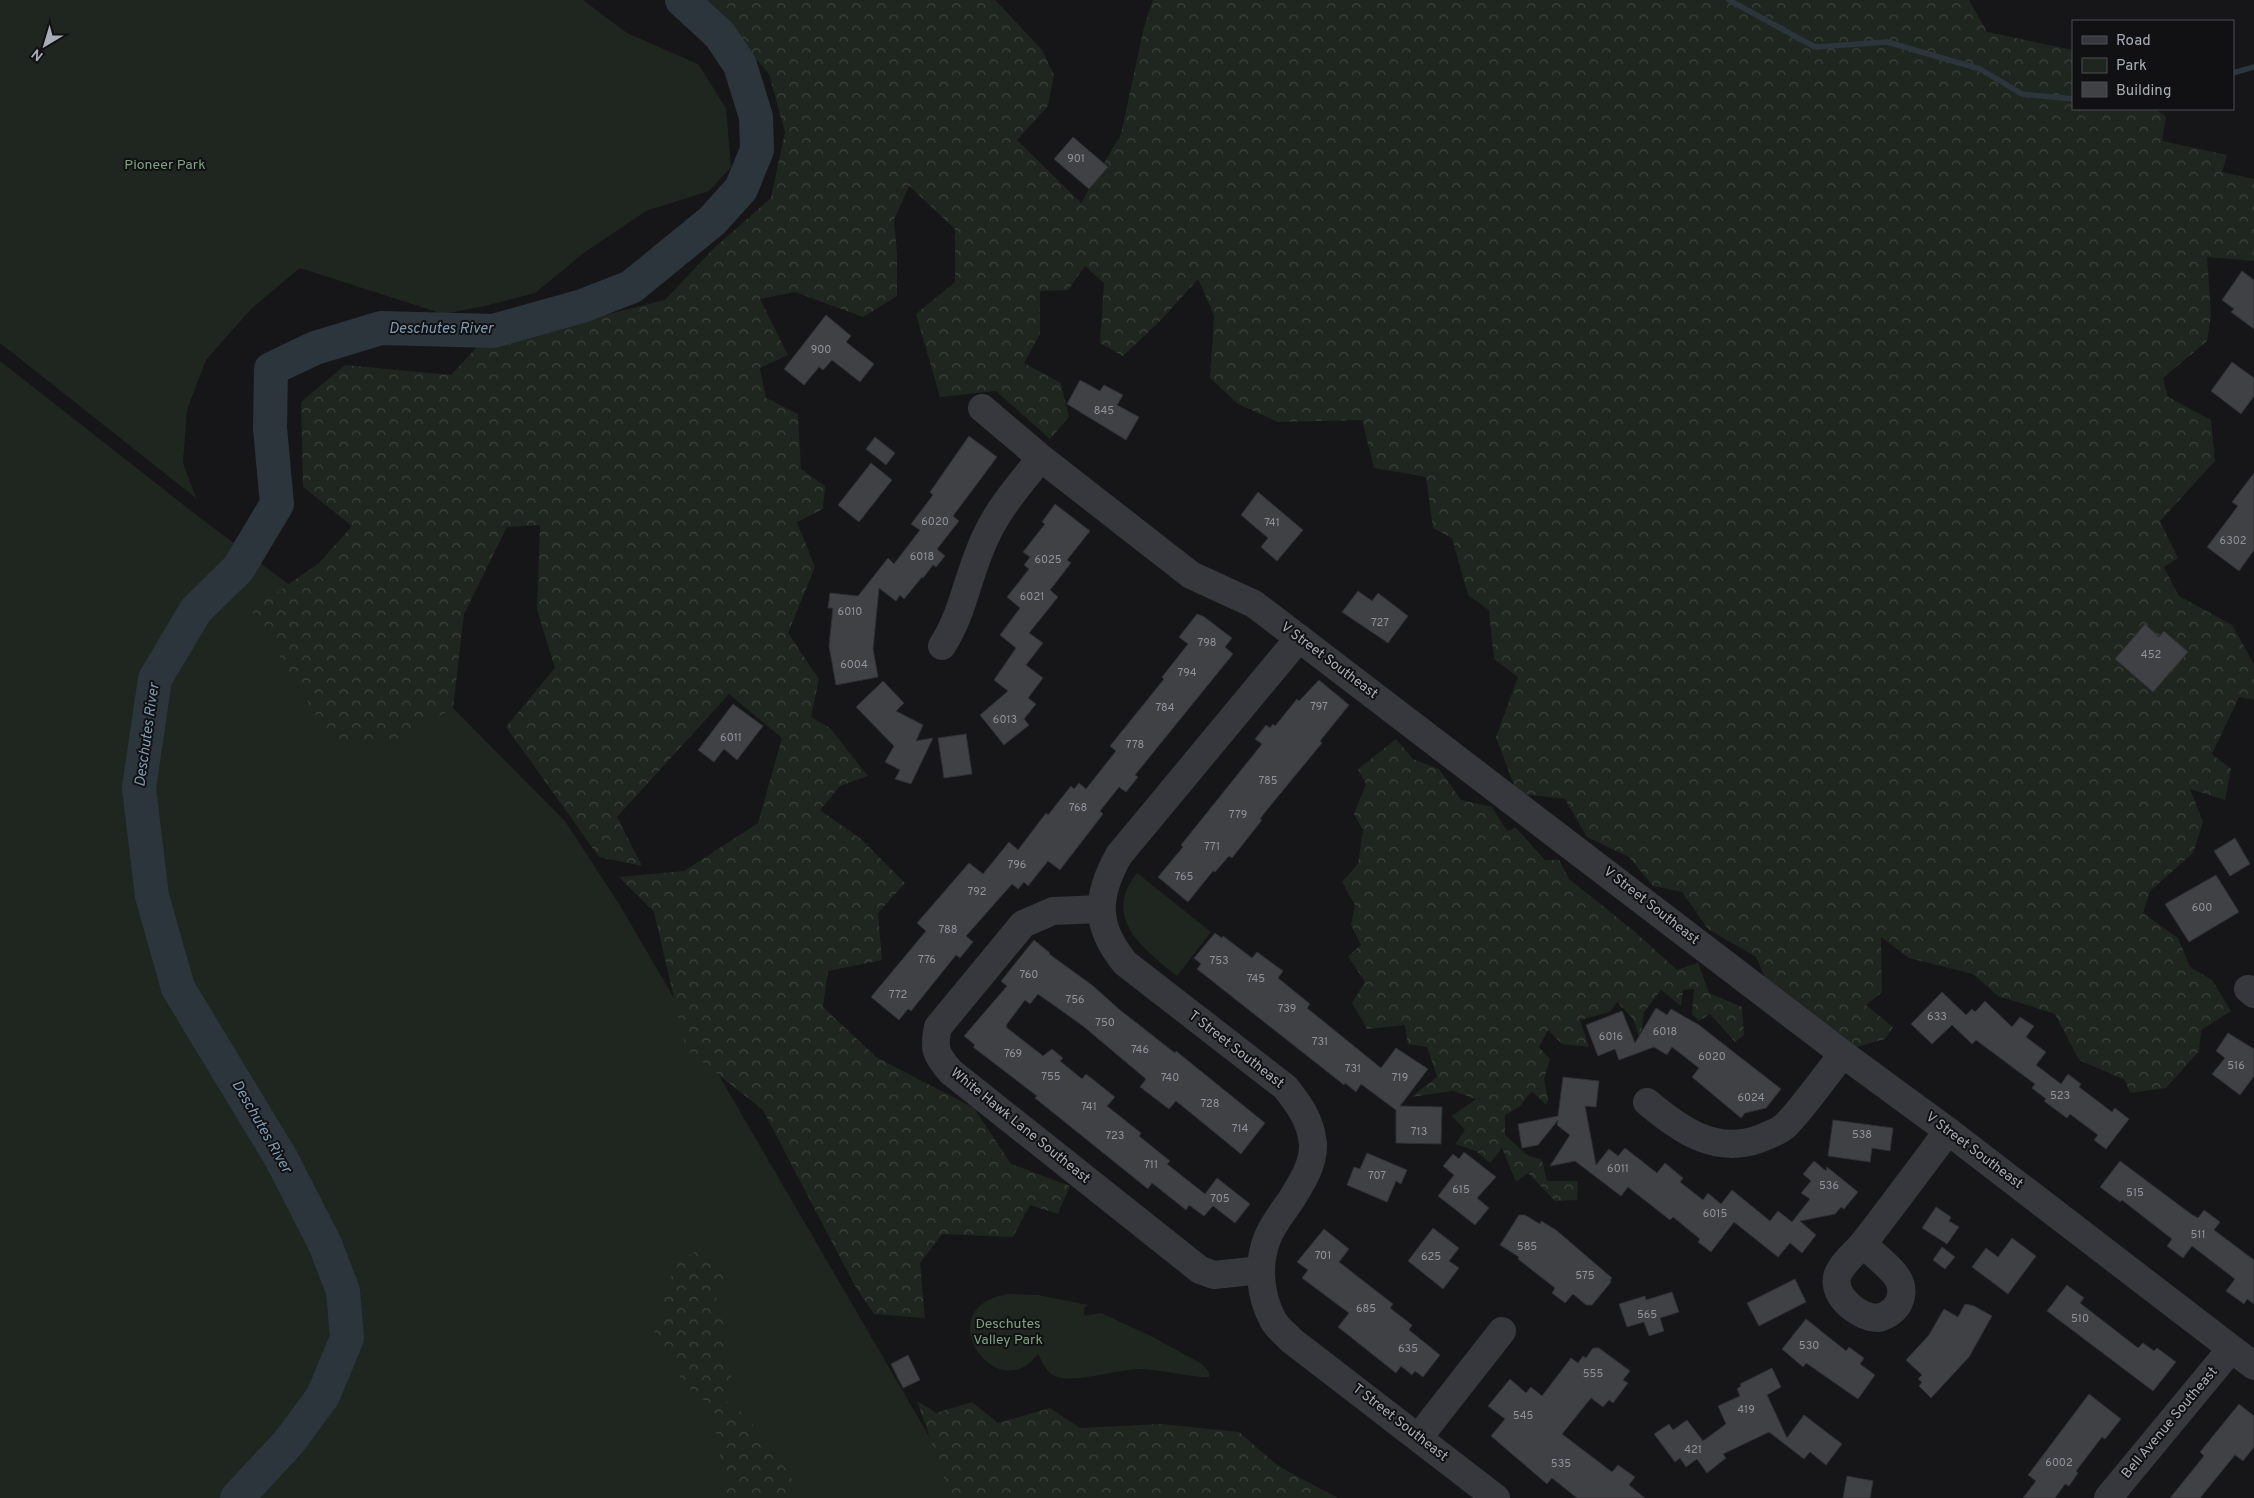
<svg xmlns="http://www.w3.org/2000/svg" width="2254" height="1498" font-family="Overpass,sans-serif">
<defs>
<pattern id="forest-crowns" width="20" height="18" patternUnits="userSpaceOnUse" patternTransform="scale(1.25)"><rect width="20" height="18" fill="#1e261f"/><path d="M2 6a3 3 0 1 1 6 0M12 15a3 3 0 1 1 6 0" fill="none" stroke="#3c433d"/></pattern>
</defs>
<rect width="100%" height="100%" fill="#161618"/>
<g fill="#1e261f">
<path d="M0,0H583L627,33L698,64L726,108L731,167L709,191L646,211L585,252L535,293L485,306L443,314L300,268L252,308L206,360L187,410L183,463L196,498L0,343Z"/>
<path d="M0,361L203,520L453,708L565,821L618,902L965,1498H0Z"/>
<path d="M1137,873L1211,932L1177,976C1144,949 1101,918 1137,873Z"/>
<path d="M1008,1294L1038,1295L1088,1305L1084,1308V1316L1101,1313L1151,1336L1202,1364L1209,1372V1377C1204,1379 1154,1369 1141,1369C1116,1369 1079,1383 1057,1377C1046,1373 1043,1363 1038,1354C996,1410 926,1307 1008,1294Z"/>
</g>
<g fill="url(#forest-crowns)">
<path d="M697,0H995L1042,50L1054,75L1048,106L1017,140L1081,203L1121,134L1144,27L1153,0H1969L1987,32L2073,50V109H2156L2166,117L2162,141L2227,155L2222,172L2254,179V261L2207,257L2211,315L2207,341L2163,378L2168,397L2211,420L2215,461L2160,521L2178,558L2164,567L2179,596L2232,625L2254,664V700L2239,697L2212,754L2231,769L2225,800L2190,789L2203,822L2193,853L2150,891L2143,913L2178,938L2190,967L2212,980L2231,1011L2201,1030L2199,1051L2166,1088L2130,1093L2125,1080L2079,1060L2055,1014L1998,996L1973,974L1909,958L1881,937L1882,992L1866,1005L1893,1027L1885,1039L1846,1050L1770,989L1756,957L1708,929L1682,892L1653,886L1629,857L1587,837L1565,799L1517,793L1496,737L1518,677L1494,659L1489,610L1468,595L1452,538L1433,528L1426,477L1374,468L1362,420L1278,422L1238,404L1210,378L1214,315L1198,279L1161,320L1123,356L1100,343L1104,283L1085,266L1068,290L1040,291V334L1024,363L1061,383L1069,417L1050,439L996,391L940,397L916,314L955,282V229L909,186L894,220L897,254V296L863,317L795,292L760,299L788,355L760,368L766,398L798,414L801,469L825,486L823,509L797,522L815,567L788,633L819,679L811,717L830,728L868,776L840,786L820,810L861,839L905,883L878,913L882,960L828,971L823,1007L876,1057L974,1108L1011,1164L1070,1186L1058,1214L1030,1205L1013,1237L942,1234L920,1263L925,1318L874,1314L855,1286L763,1110L686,1049L654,912L619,877L684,871L758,823L782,738L729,694L617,817L642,866L599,857L506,727L555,668L537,610L540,525L507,527L464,614L453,708L401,738L336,748L251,610L319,563L352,526L303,487L301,402L345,365L451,375L477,347L665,300L713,249L771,198L785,132L769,74L713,10Z"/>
<path d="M1396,739L1413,759L1439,769L1461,800L1492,807L1507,831L1516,828L1545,860H1559L1569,879L1634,931L1677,970L1698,963L1709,993L1742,1007L1744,1035L1735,1042L1710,1014L1699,1021L1692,1014L1694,989L1683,990L1681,1006L1661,990L1644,1012L1640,1040L1633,1019L1617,1002L1610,1012L1580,1020L1589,1047L1562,1044L1548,1030L1539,1047L1550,1059L1544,1079L1548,1100L1546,1105L1532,1091L1520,1106L1505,1115V1135L1527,1155L1542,1160L1547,1181H1578L1577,1200L1555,1201L1528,1173L1516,1182L1502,1148L1490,1163L1476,1151L1455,1144L1465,1130L1452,1116L1476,1099L1453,1091L1411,1097L1437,1077L1427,1047L1408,1044L1405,1025L1367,1029L1352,1003L1365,982L1348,956L1361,945L1351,925L1355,905L1342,882L1358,864L1363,830L1354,814L1366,784L1358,769Z"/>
<path d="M700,1249L725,1273L714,1306L728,1326L722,1362L732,1373L726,1401L750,1418L759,1441L788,1471L800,1498H766L765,1494L750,1498H727L712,1407L684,1384L654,1333L675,1264Z"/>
<path d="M917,1401L936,1413L972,1402L998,1423L1050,1408L1080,1428L1161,1424L1239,1432L1278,1466L1338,1498H951Z"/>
</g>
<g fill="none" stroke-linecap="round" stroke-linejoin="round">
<g stroke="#2c353c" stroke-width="5.5">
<path d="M1729,0L1815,47L1887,42L1980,69L2022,94L2073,99"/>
<path d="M2233,73L2254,67"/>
</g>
<path stroke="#2c353c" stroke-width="34" d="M237,1498L289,1442L323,1396L347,1338L343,1291L325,1244L281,1158L178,988L152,896L139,788L155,679L196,610L238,569L277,504L270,428L271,369L315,348L381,328L493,331L582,306L631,287L712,221L741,189L757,150L756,117L740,65L720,35L682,0"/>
</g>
<g fill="#404145" stroke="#303034">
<path d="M1073,137L1108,167L1089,189L1054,159Z"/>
<path d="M2242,271L2254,280V329L2231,312L2234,309L2222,300Z"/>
<path d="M826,315L851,336L846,342L874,364L860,382L832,360L823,370L819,367L804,385L784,369Z"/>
<path d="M2232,362L2254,378V396L2241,414L2211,391Z"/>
<path d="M1080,380L1100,391L1104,385L1123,395L1117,405L1139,417L1126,440L1067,404Z"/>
<path d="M969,436L997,457L953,516L959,521L937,549L945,556L936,567L933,565L923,578L922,577L904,599L900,595L896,601L879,588L873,649L878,677L836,685L829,646L833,608H828L830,593L858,596L888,558L894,564L920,530L911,524L933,495L930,492Z"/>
<path d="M875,437L895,453L886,465L866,449Z"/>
<path d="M871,463L892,480L859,522L838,505Z"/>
<path d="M2254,473V550L2239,571L2207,547L2238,506L2232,502Z"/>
<path d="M1258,492L1303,530L1277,561L1261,547L1268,538L1241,515Z"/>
<path d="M1055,504L1090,531L1067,560L1071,563L1050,590L1058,597L1029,633L1043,643L1026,665L1043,678L1028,698L1036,704L1024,719L1029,725L1004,745L980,715L1008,691L994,680L1016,648L1000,635L1020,608L1007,597L1029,569L1024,565L1030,557L1023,552L1045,524L1042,522Z"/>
<path d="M1358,591L1372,601L1378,593L1408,616L1388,643L1342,612Z"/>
<path d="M1197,614L1203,616L1232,638L1225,647L1233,654L1135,775L1138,777L1126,792L1119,787L1100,811L1103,814L1060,870L1048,861L1028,886L1024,882L1018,889L1012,884L966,936L973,942L960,958L956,955L911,1011L908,1009L899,1020L871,997L926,931L917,923L969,863L983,874L1009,842L1018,850L1046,813L1048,815L1071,786L1074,789L1079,783L1086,789L1116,751L1110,746L1164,679L1162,677L1188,644L1179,637Z"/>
<path d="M2145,624L2159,637L2164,631L2188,652L2153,692L2115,659Z"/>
<path d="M1319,680L1349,705L1320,741L1322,743L1266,811L1260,819L1262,820L1232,858L1229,856L1215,872L1213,871L1188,902L1158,877L1183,847L1181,845L1262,744L1255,739L1266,725L1270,728L1273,724L1275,726L1297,699L1299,701Z"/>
<path d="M883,681L904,703L896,711L923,725L916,741L933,738L911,784L895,779L900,770L885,762L894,746L856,707Z"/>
<path d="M733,704L763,726L737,760L724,749L714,762L698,750Z"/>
<path d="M966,734L972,774L944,778L938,738Z"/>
<path d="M2235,838L2250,864L2230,876L2214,851Z"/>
<path d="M2216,875L2239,912L2189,942L2165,904Z"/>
<path d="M1215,933L1222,938L1223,936L1252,958L1257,952L1283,971L1278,978L1310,1004L1307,1008L1381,1068L1396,1048L1428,1069L1400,1106L1442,1107L1441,1144L1396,1143V1110L1361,1084L1356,1092L1345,1083L1344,1085L1197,969L1201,964L1194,958Z"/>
<path d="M1034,940L1050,953L1049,954L1092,985L1120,1010L1175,1053L1176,1051L1265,1123L1241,1154L1176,1101L1169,1109L1140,1087L1146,1079L1083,1026L1038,994L1030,1004L1025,1000L1007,1024L1006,1027L1043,1056L1052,1049L1063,1058L1060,1061L1082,1079L1086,1074L1115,1097L1107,1106L1141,1133L1139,1136L1170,1161L1167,1164L1205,1194L1217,1178L1250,1204L1235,1223L1213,1206L1204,1216L1189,1205L1186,1210L1152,1183L1148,1189L1035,1098L1037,1096L973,1047L975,1045L964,1036L1007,986L1001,981Z"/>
<path d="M1942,992L1966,1015L1972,1009L1975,1012L1985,1001L2012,1027L2020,1017L2034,1026L2026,1037L2046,1052L2036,1065L2061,1084L2068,1074L2081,1084L2079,1087L2112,1112L2115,1108L2129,1119L2106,1149L2094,1140L2098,1135L2070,1114L2067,1118L2044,1101L2046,1099L2032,1088L2035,1084L1976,1040L1972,1044L1952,1025L1932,1044L1911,1024Z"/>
<path d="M1656,1008L1667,1015L1671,1009L1699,1025L1781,1089L1766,1108L1745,1113L1741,1118L1692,1077L1699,1068L1672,1047L1667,1055L1654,1047L1619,1060L1615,1049L1598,1056L1586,1025L1622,1011L1635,1043Z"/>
<path d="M2228,1033L2254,1049V1076L2240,1095L2212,1074L2225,1058L2216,1051Z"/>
<path d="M1563,1077L1599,1081L1596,1107L1585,1106L1596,1165L1609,1149L1618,1156L1625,1148L1657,1173L1665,1163L1683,1178L1680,1182L1703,1200L1708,1193L1721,1204L1732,1190L1770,1221L1778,1211L1792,1222L1810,1199L1801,1193L1811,1181L1803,1174L1814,1161L1826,1171L1827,1167L1858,1192L1844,1209L1841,1207L1835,1214L1800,1221L1816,1235L1802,1253L1790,1243L1778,1257L1734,1222L1711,1252L1698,1242L1700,1239L1673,1217L1670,1220L1628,1187L1621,1196L1575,1161L1550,1166L1570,1135L1557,1125L1558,1120L1538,1145L1522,1148L1518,1124L1558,1116Z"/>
<path d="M1833,1120L1893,1128L1890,1151L1872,1148L1870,1162L1828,1156Z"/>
<path d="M1464,1152L1496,1177L1477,1198L1489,1208L1475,1225L1438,1196L1454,1175L1443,1166L1453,1154L1459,1159Z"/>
<path d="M1367,1153L1407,1170L1401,1184L1396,1181L1387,1202L1347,1185L1354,1167L1360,1169Z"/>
<path d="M2120,1161L2191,1214L2198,1218L2204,1210L2220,1222L2214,1230L2254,1260V1304L2247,1299L2244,1304L2226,1291L2235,1279L2192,1246L2183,1258L2167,1246L2172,1239L2122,1200L2120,1202L2100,1187Z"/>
<path d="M1936,1207L1951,1217L1949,1221L1959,1227L1947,1244L1922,1228Z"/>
<path d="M1519,1215H1525L1540,1224L1541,1221L1556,1230L1612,1278L1610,1280L1611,1282L1592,1305H1586L1573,1294L1565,1303L1552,1293L1555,1288L1518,1259L1519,1257L1500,1245Z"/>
<path d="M1433,1228L1459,1248L1449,1261L1459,1268L1443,1289L1408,1261Z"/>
<path d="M1324,1229L1349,1249L1339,1262L1393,1304L1390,1308L1412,1325L1409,1330L1440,1355L1423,1377L1415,1371L1412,1375L1401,1366L1396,1373L1338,1327L1349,1313L1302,1278L1308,1270L1297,1262Z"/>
<path d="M2012,1238L2036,1256L2008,1294L1972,1267L1986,1248L1998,1257Z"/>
<path d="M1942,1247L1955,1257L1945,1269L1933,1260Z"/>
<path d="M1795,1279L1806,1302L1759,1326L1747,1303Z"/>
<path d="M2067,1285L2084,1298L2080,1303L2138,1348L2143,1343L2154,1351L2157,1348L2176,1362L2153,1391L2047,1311Z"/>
<path d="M1672,1292L1679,1312L1660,1318L1664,1331L1649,1336L1644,1322L1627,1327L1619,1304L1645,1296L1646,1300Z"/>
<path d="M1965,1304L1974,1306L1992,1316L1969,1357L1931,1398L1919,1386L1922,1382L1918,1379L1922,1375L1906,1360L1929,1335L1944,1309L1958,1317Z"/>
<path d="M1806,1319L1846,1351L1849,1347L1864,1358L1860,1364L1875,1375L1858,1399L1806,1363L1803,1367L1782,1349Z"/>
<path d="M1593,1348H1599L1630,1371L1623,1380L1628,1383L1613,1403L1609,1400L1603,1407L1591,1398L1562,1434L1612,1472L1618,1465L1635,1477L1629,1485L1645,1498H1577L1552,1478L1547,1484L1491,1436L1505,1419L1488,1406L1510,1379L1526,1393L1531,1387L1542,1396L1571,1358L1578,1363L1583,1356L1586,1358Z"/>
<path d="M908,1355L920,1380L903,1388L891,1364Z"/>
<path d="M1772,1368L1781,1387L1767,1395L1787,1438L1804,1415L1842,1444L1826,1465L1810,1452L1804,1459L1769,1432L1723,1454L1726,1458L1707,1473L1697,1459L1686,1467L1680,1458L1675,1462L1654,1434L1669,1424L1673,1430L1687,1420L1703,1441L1726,1424L1718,1406L1740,1396L1737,1389L1741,1386L1740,1384Z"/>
<path d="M2089,1394L2121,1419L2105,1439L2102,1437L2076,1471L2078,1473L2069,1486L2065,1484L2055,1498H2023L2036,1481L2028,1475Z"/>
<path d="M2239,1404L2254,1416V1447L2243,1461L2235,1455L2200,1498H2170L2204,1456L2200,1452Z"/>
<path d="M1847,1476L1873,1481L1870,1498H1843Z"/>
</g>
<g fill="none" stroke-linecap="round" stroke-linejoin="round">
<g stroke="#37383d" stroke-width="28">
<path d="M982,408L1041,458L1191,575L1254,604L1843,1054L1948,1131L2254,1366"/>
<path d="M1299,638L1119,855C1096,896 1094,925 1125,963L1285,1087C1299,1104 1311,1121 1313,1144C1314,1164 1301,1184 1291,1200C1283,1212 1272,1225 1267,1239C1257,1265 1260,1296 1273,1320C1277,1328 1286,1334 1291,1340L1496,1498"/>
<path d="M942,646C962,615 966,584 980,550C993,515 1017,487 1041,458"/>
<path d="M1101,909L1053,911L1023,924L938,1027C933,1049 936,1055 951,1072L1200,1270L1214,1275L1261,1270"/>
<path d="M2248,989L2254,994"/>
<path d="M1647,1102C1679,1129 1715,1155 1759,1139C1768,1135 1779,1132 1786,1125C1807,1103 1824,1077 1843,1054"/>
<path d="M1864,1243C1876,1261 1911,1275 1899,1302C1895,1311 1888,1315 1879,1318C1860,1318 1833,1298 1837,1277C1841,1263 1857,1252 1865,1241C1893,1205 1921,1167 1948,1131"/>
<path d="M1419,1437L1502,1331"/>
<path d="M2108,1498L2231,1349"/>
</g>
</g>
<g text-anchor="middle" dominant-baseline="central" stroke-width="4" stroke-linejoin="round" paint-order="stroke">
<g font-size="11" fill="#8e929b">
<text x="1076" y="159">901</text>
<text x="821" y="350">900</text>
<text x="1104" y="411">845</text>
<text x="935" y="522">6020</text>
<text x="1272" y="523">741</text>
<text x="2233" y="541">6302</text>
<text x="922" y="557">6018</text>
<text x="1048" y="560">6025</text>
<text x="1032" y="597">6021</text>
<text x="850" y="612">6010</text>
<text x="1380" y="623">727</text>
<text x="1207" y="643">798</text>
<text x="2151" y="655">452</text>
<text x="854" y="665">6004</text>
<text x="1187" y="673">794</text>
<text x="1319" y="707">797</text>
<text x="1165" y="708">784</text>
<text x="1005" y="720">6013</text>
<text x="731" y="738">6011</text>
<text x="1135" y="745">778</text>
<text x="1268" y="781">785</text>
<text x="1078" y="808">768</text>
<text x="1238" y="815">779</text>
<text x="1212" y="847">771</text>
<text x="1017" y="865">796</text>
<text x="1184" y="877">765</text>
<text x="977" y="892">792</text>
<text x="2202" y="908">600</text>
<text x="948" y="930">788</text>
<text x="927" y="960">776</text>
<text x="1219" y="961">753</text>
<text x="1029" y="975">760</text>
<text x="1256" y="979">745</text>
<text x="898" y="995">772</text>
<text x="1075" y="1000">756</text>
<text x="1287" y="1009">739</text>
<text x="1937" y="1017">633</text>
<text x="1105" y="1023">750</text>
<text x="1665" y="1032">6018</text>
<text x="1611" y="1037">6016</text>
<text x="1320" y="1042">731</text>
<text x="1140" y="1050">746</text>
<text x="1013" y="1054">769</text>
<text x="1712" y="1057">6020</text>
<text x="2236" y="1066">516</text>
<text x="1353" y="1069">731</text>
<text x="1051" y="1077">755</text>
<text x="1170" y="1078">740</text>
<text x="1400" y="1078">719</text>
<text x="2060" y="1096">523</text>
<text x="1751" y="1098">6024</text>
<text x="1210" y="1104">728</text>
<text x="1089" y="1107">741</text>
<text x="1240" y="1129">714</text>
<text x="1419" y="1132">713</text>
<text x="1862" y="1135">538</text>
<text x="1115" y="1136">723</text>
<text x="1151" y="1165">711</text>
<text x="1618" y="1169">6011</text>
<text x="1377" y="1176">707</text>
<text x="1829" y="1186">536</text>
<text x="1461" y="1190">615</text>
<text x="2135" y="1193">515</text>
<text x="1220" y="1199">705</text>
<text x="1715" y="1214">6015</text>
<text x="2198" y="1235">511</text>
<text x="1527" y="1247">585</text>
<text x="1323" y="1256">701</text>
<text x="1431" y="1257">625</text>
<text x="1585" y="1276">575</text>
<text x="1366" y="1309">685</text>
<text x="1647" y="1315">565</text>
<text x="2080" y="1319">510</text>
<text x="1809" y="1346">530</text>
<text x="1408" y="1349">635</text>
<text x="1593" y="1374">555</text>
<text x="1746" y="1410">419</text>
<text x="1523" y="1416">545</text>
<text x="1693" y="1450">421</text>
<text x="2059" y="1463">6002</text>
<text x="1561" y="1464">535</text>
</g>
<g font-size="14" fill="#7fa381" stroke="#111113">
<text x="165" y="165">Pioneer Park</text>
<text x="1008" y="1324">Deschutes<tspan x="1008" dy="16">Valley Park</tspan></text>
</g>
<g font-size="14" fill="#a8adb8" stroke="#111113">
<text transform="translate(1329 661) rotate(37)">V Street Southeast</text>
<text transform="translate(1651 906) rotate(38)">V Street Southeast</text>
<text transform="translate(1236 1050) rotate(38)">T Street Southeast</text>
<text transform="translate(1020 1126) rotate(39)">White Hawk Lane Southeast</text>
<text transform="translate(1974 1151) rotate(37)">V Street Southeast</text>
<text transform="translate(1400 1423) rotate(38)">T Street Southeast</text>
<text transform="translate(2170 1423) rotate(-50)">Bell Avenue Southeast</text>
</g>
<g font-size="15" font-style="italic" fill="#7f9bb3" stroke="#111113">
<text x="441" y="329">Deschutes River</text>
<text transform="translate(148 735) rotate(-82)">Deschutes River</text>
<text transform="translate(261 1127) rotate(60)">Deschutes River</text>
</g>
</g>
<rect x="2072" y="20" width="162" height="90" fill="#111113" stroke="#4d4f55"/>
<rect x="2082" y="36" width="25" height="8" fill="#37383d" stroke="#4d4f55"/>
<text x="2116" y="45" font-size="15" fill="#a8adb8">Road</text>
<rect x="2082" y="58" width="25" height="15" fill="#1e261f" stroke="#4d4f55"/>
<text x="2116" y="70" font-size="15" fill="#a8adb8">Park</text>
<rect x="2082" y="82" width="25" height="15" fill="#404145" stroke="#4d4f55"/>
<text x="2116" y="95" font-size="15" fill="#a8adb8">Building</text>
<g transform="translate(45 45) rotate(218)" stroke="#111113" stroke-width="4" paint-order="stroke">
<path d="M0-4L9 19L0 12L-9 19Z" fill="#a8adb8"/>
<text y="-8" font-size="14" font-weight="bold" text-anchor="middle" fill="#a8adb8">N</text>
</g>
</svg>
